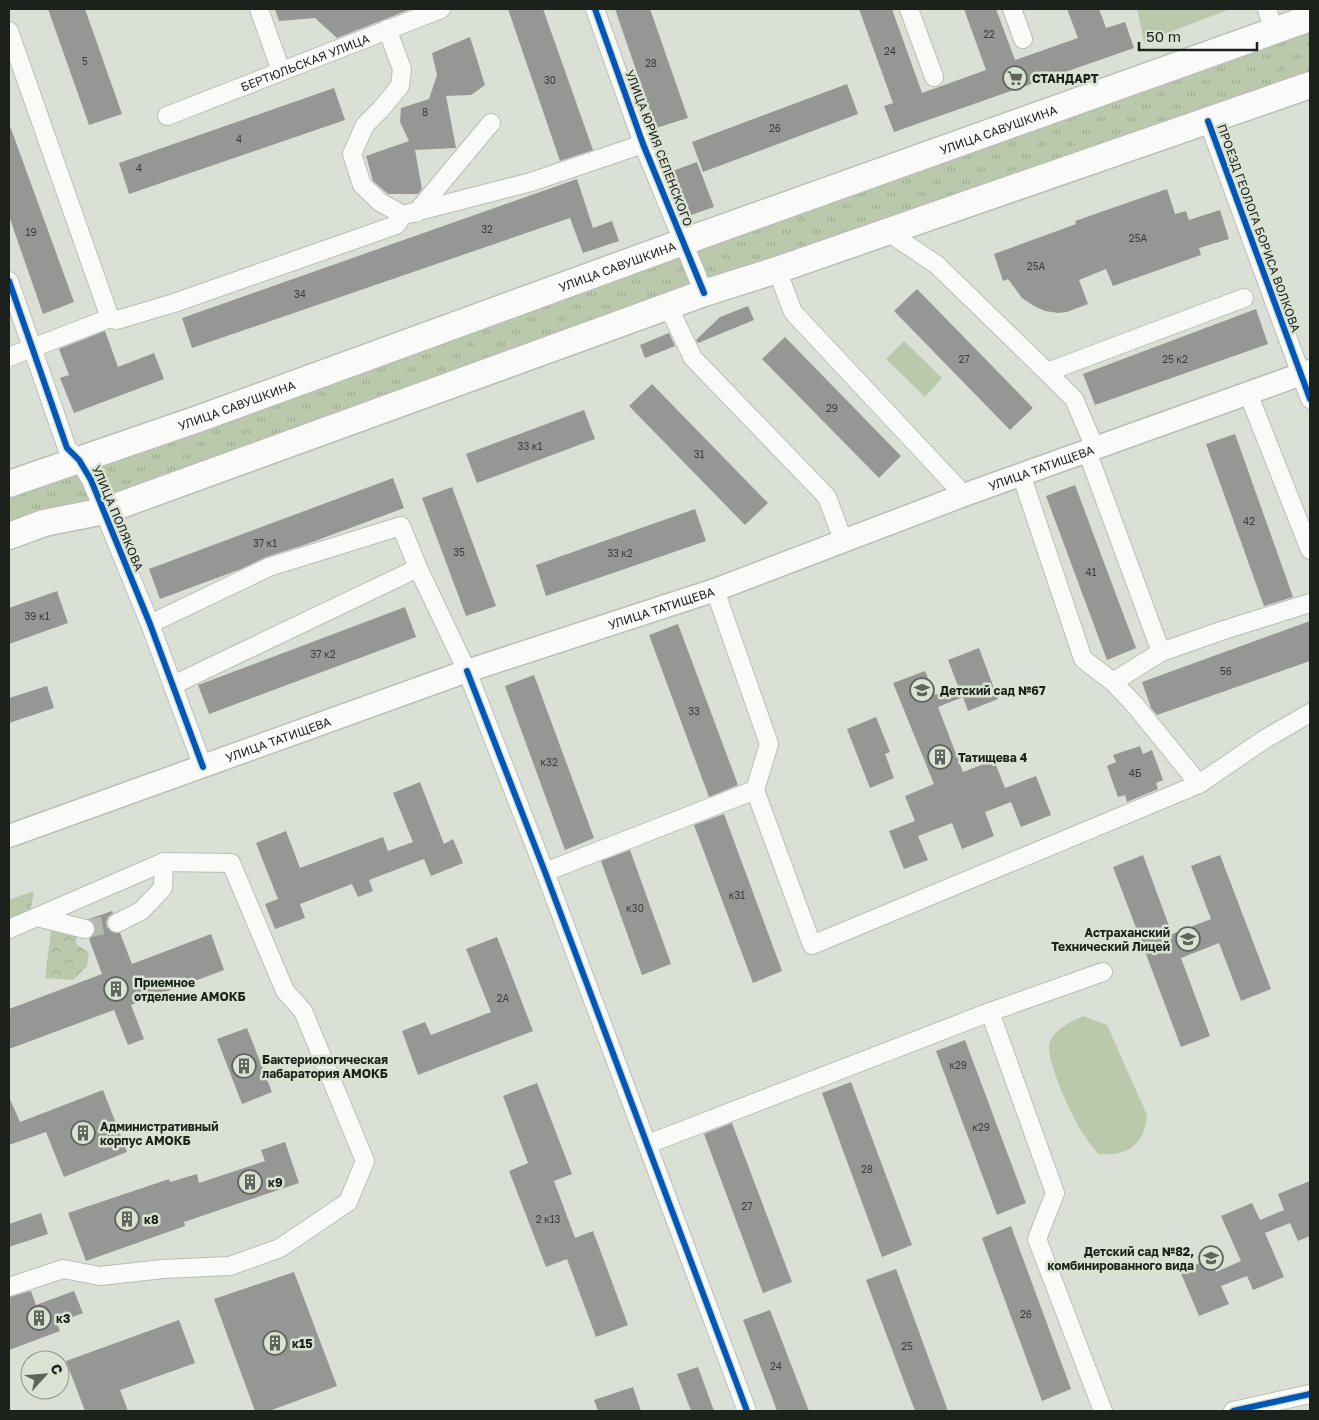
<svg xmlns="http://www.w3.org/2000/svg" width="1319" height="1420" font-family="'Golos Text',sans-serif">
<defs>
<pattern id="grass-tufts" width="24" height="20" patternUnits="userSpaceOnUse" patternTransform="scale(1.25)"><rect width="24" height="20" fill="#bac9ac"/><path d="M3 7l-1-3M5 7V3M7 7l1-3M15 17l-1-3M17 17v-4M19 17l1-3" fill="none" stroke="#9fac93"/></pattern>
<pattern id="forest-crowns" width="20" height="18" patternUnits="userSpaceOnUse" patternTransform="scale(1.25)"><rect width="20" height="18" fill="#bac9ac"/><path d="M2 6a3 3 0 1 1 6 0M12 15a3 3 0 1 1 6 0" fill="none" stroke="#9fac93"/></pattern>
</defs>
<rect width="100%" height="100%" fill="#dbe0d6"/>
<path fill="url(#grass-tufts)" d="M1310,20V84L9,536V484Z"/>
<g fill="url(#forest-crowns)">
<path d="M34,891L30,914L9,922V900Z"/>
<path d="M51,931L77,936L76,944L89,953L87,966L73,980L45,978Z"/>
</g>
<g fill="#bac9ac">
<path d="M1137,9H1230L1144,42Z"/>
<path d="M904,341L942,378L925,397L886,359Z"/>
<path d="M1083,1016L1107,1025L1147,1115C1145,1144 1128,1157 1098,1154C1094,1148 1088,1142 1084,1135C1074,1121 1043,1056 1050,1041C1056,1028 1071,1022 1083,1016Z"/>
</g>
<g fill="#969795">
<path d="M48,9H85L122,114L89,125Z"/>
<path d="M275,9H411L337,38L315,18L279,21Z"/>
<path d="M508,9H543L593,150L560,161Z"/>
<path d="M615,9H650L688,118L656,128Z"/>
<path d="M859,9H892L922,93L986,70L964,9H996L1015,60L1078,38L1067,9H1099L1106,28L1125,22L1134,48L894,132L884,106L893,103Z"/>
<path d="M470,37L485,85L471,95L446,96L456,148L415,150L422,189L418,194H388L373,181L366,156L409,141L400,122L401,108L429,99L437,75L432,53Z"/>
<path d="M847,84L858,114L703,172L692,142Z"/>
<path d="M334,88L345,120L129,194L119,163Z"/>
<path d="M9,126H10L74,302L43,314L9,216Z"/>
<path d="M697,162L714,207L685,217L667,173Z"/>
<path d="M577,179L593,228L612,221L619,241L583,253L570,218L192,348L182,318Z"/>
<path d="M1167,189L1175,214L1186,211L1189,220L1220,210L1229,239L1199,248L1201,255L1113,286L1106,269L1079,280L1088,304L1067,312L1058,313L1045,311L1034,306L1022,298L1008,279L1003,281L994,254L1076,224L1075,221Z"/>
<path d="M917,289L1033,408L1010,430L894,311Z"/>
<path d="M748,306L754,320L698,343L696,340L720,317Z"/>
<path d="M1256,309L1268,344L1095,405L1083,374Z"/>
<path d="M105,331L118,367L154,353L164,379L74,413L60,378L69,375L59,349Z"/>
<path d="M669,333L675,346L645,358L640,345Z"/>
<path d="M785,337L901,456L879,478L762,359Z"/>
<path d="M652,384L768,503L745,525L629,406Z"/>
<path d="M584,410L595,439L477,483L466,454Z"/>
<path d="M1235,434L1293,597L1264,606L1206,444Z"/>
<path d="M393,478L404,508L307,544L266,557L241,569L160,599L149,569Z"/>
<path d="M1075,485L1136,648L1107,660L1046,496Z"/>
<path d="M452,487L496,606L466,616L422,498Z"/>
<path d="M695,509L706,541L546,596L536,565Z"/>
<path d="M57,591L68,623L9,644V608Z"/>
<path d="M405,607L416,637L209,714L198,685Z"/>
<path d="M1310,621V661L1157,715L1151,708L1142,682Z"/>
<path d="M678,624L738,785L709,797L649,635Z"/>
<path d="M979,648L998,699L968,711L963,697L938,707L963,772L994,760L1005,788L1036,776L1051,815L1021,827L1011,802L985,812L994,836L962,849L952,823L918,836L928,860L904,869L889,831L915,821L905,796L934,784L893,683L925,671L935,695L958,686L948,660Z"/>
<path d="M534,675L594,838L565,850L505,686Z"/>
<path d="M47,686L54,708L9,723V698Z"/>
<path d="M876,717L890,752L885,754L894,778L870,788L847,729Z"/>
<path d="M1140,746L1143,754L1152,750L1163,780L1156,783L1158,789L1127,802L1125,795L1118,797L1107,766L1116,762L1113,755Z"/>
<path d="M420,782L444,844L453,839L463,863L431,876L424,859L369,880L373,891L358,897L352,884L300,904L305,918L275,929L265,904L278,899L256,843L286,831L300,868L383,837L388,851L413,842L393,793Z"/>
<path d="M724,814L782,971L753,983L694,825Z"/>
<path d="M630,850L671,964L642,975L601,861Z"/>
<path d="M1143,855L1172,934L1211,919L1191,866L1220,855L1271,989L1241,1001L1219,943L1181,958L1210,1036L1181,1047L1113,867Z"/>
<path d="M112,911L113,913L108,917L106,922L107,927L112,932L120,933L132,964L211,934L224,970L131,1005L144,1039L128,1045L114,1010L9,1049V1009L102,974L89,939L93,936L95,931V926L89,919Z"/>
<path d="M497,937L533,1031L418,1075L402,1031L425,1022L431,1035L491,1012L466,949Z"/>
<path d="M247,1028L272,1092L242,1104L217,1039Z"/>
<path d="M965,1040L1026,1203L997,1215L936,1051Z"/>
<path d="M851,1082L912,1245L882,1257L822,1093Z"/>
<path d="M537,1083L572,1174L554,1181L575,1238L593,1231L628,1325L596,1337L567,1259L546,1267L509,1171L528,1163L503,1096Z"/>
<path d="M103,1090L127,1152L64,1177L46,1132L9,1145V1097L20,1122Z"/>
<path d="M732,1123L792,1282L763,1293L704,1134Z"/>
<path d="M285,1142L299,1183L184,1222L185,1226L86,1261L68,1213L169,1179L170,1182L197,1174L199,1183L265,1161L261,1150Z"/>
<path d="M1310,1181V1236L1298,1241L1290,1223L1265,1233L1284,1277L1253,1290L1247,1276L1221,1286L1229,1304L1199,1316L1180,1271L1210,1259L1216,1272L1241,1261L1221,1216L1252,1203L1260,1220L1284,1210L1278,1194Z"/>
<path d="M41,1213L48,1234L9,1247V1224Z"/>
<path d="M1011,1226L1071,1389L1042,1401L982,1238Z"/>
<path d="M896,1269L948,1411H915L866,1280Z"/>
<path d="M294,1272L337,1386L269,1411H255L214,1299Z"/>
<path d="M31,1291L36,1305L74,1291L83,1313L57,1323L60,1331L9,1350V1297Z"/>
<path d="M770,1310L809,1411H777L743,1320Z"/>
<path d="M179,1320L195,1363L120,1390L128,1411H85L66,1361Z"/>
<path d="M698,1367L714,1411H691L677,1374Z"/>
<path d="M633,1387L641,1411H598L594,1400Z"/>
</g>
<g fill="none" stroke-linecap="round" stroke-linejoin="round">
<path stroke="#b5bab1" stroke-width="18" stroke-dasharray="18 9" stroke-linecap="butt" d="M85,929L117,923"/>
<g stroke="#bbbeb7" stroke-width="20">
<g id="minor">
<path d="M259,9L281,71"/>
<path d="M595,9L643,144L704,293"/>
<path d="M909,9L934,77"/>
<path d="M1012,9L1023,39"/>
<path d="M1267,9L1274,31"/>
<path d="M387,29L402,69L400,86L381,109L365,125L352,154L362,185L380,202L403,215L531,182L643,144"/>
<path d="M9,31L110,318L9,357"/>
<path id="s1" d="M167,116L441,9"/>
<path d="M1208,121L1310,399"/>
<path d="M416,213L491,123"/>
<path d="M888,232L937,265L1047,372"/>
<path d="M777,270L793,312L964,495"/>
<path d="M9,281L67,448L79,460L91,480L150,624L203,767"/>
<path d="M668,306L693,358L827,497L843,540"/>
<path d="M110,318L117,320L174,303L396,225L403,215"/>
<path d="M1248,393L1310,550"/>
<path d="M1095,448L1074,399L1047,372L1244,298"/>
<path d="M1087,451L1161,652"/>
<path d="M715,590L769,744L755,790L812,945L1199,784L1134,704L1113,682L1083,659L1021,474"/>
<path d="M150,624L269,567L401,526L418,568L467,671L545,872L747,1411"/>
<path d="M1113,682L1161,652L1224,630L1310,603"/>
<path d="M173,685L418,568"/>
<path d="M1199,784L1265,739L1310,713"/>
<path d="M545,872L755,790"/>
<path d="M37,917L85,929"/>
<path d="M117,923L141,911L163,888L164,862"/>
<path d="M9,929L164,862L231,863L285,991L303,1011L365,1161L348,1202L280,1248L230,1266L163,1269L100,1276L63,1269L9,1287"/>
<path d="M990,1012L1055,1193L1037,1239L1103,1411"/>
<path d="M648,1144L990,1012L1103,972"/>
<path d="M1233,1411L1310,1394"/>
</g>
</g>
<g stroke="#bbbeb7" stroke-width="25">
<g id="major">
<path id="s2" d="M9,836L467,671L715,590L964,495L1310,371"/>
</g>
</g>
<g stroke="#bbbeb7" stroke-width="29">
<g id="highway">
<path id="s3" d="M9,484L198,419L683,242L1310,18"/>
<path d="M9,536L44,523L104,511L704,293L777,270L1310,85"/>
</g>
</g>
<use href="#minor" stroke="#fafaf9" stroke-width="18"/>
<use href="#major" stroke="#fafaf9" stroke-width="22"/>
<use href="#highway" stroke="#fafaf9" stroke-width="26"/>
<g stroke="#dae3d3" stroke-width="9">
<g id="cycleway">
<path d="M595,9L643,144L704,293"/>
<path d="M1208,121L1310,399"/>
<path d="M9,281L67,448L79,460L91,480L150,624L203,767"/>
<path d="M467,671L545,872L747,1411"/>
<path d="M1233,1411L1310,1394"/>
</g>
</g>
<use href="#cycleway" stroke="#0057b8" stroke-width="6"/>
</g>
<defs>
<g id="supermarket-ring" transform="scale(1.25)"><circle r="9.5" fill="#dae3d3" stroke="#60645c" stroke-width="1.5"/><path d="M-6-5.5h2.5l.6 2H6L4.5 2H-2.5L-4.4-4H-6ZM-1.5 3.2a1.3 1.3 0 1 0 .1 0ZM3 3.2a1.3 1.3 0 1 0 .1 0Z" fill="#60645c"/></g>
<g id="school-ring" transform="scale(1.25)"><circle r="9.5" fill="#dae3d3" stroke="#60645c" stroke-width="1.5"/><path d="M0-5L7-2L0 1L-7-2ZM-4 1L0 2.5L4 1V4Q0 6-4 4Z" fill="#60645c"/></g>
<g id="building-ring" transform="scale(1.25)"><circle r="9.5" fill="#dae3d3" stroke="#60645c" stroke-width="1.5"/><path d="M-4-6H4V6H1V3H-1V6H-4ZM-2.5-4.3h1.7v1.8h-1.7ZM.8-4.3h1.7v1.8H.8ZM-2.5-1h1.7V.8h-1.7ZM.8-1h1.7V.8H.8Z" fill="#60645c"/></g>
</defs>
<g fill-rule="evenodd">
<use href="#supermarket-ring" x="1015" y="78"/>
<use href="#school-ring" x="922" y="690"/>
<use href="#building-ring" x="940" y="757"/>
<use href="#school-ring" x="1188" y="939"/>
<use href="#building-ring" x="116" y="989"/>
<use href="#building-ring" x="244" y="1066"/>
<use href="#building-ring" x="83" y="1133"/>
<use href="#building-ring" x="250" y="1182"/>
<use href="#building-ring" x="127" y="1219"/>
<use href="#school-ring" x="1211" y="1258"/>
<use href="#building-ring" x="39" y="1318"/>
<use href="#building-ring" x="275" y="1343"/>
</g>
<g text-anchor="middle" dominant-baseline="central" stroke-width="5" stroke-linejoin="round" paint-order="stroke">
<g font-size="10" fill="#3b3e3a">
<text x="989" y="34">22</text>
<text x="890" y="51">24</text>
<text x="85" y="61">5</text>
<text x="651" y="63">28</text>
<text x="550" y="80">30</text>
<text x="425" y="112">8</text>
<text x="775" y="128">26</text>
<text x="239" y="139">4</text>
<text x="139" y="168">4</text>
<text x="487" y="229">32</text>
<text x="31" y="232">19</text>
<text x="1138" y="238">25А</text>
<text x="1036" y="266">25А</text>
<text x="300" y="294">34</text>
<text x="964" y="359">27</text>
<text x="1175" y="359">25 к2</text>
<text x="832" y="408">29</text>
<text x="530" y="446">33 к1</text>
<text x="699" y="454">31</text>
<text x="1249" y="521">42</text>
<text x="265" y="543">37 к1</text>
<text x="459" y="552">35</text>
<text x="620" y="553">33 к2</text>
<text x="1091" y="572">41</text>
<text x="37" y="616">39 к1</text>
<text x="323" y="654">37 к2</text>
<text x="1226" y="671">56</text>
<text x="694" y="711">33</text>
<text x="549" y="762">к32</text>
<text x="1135" y="773">4Б</text>
<text x="737" y="895">к31</text>
<text x="635" y="908">к30</text>
<text x="503" y="998">2А</text>
<text x="958" y="1065">к29</text>
<text x="981" y="1127">к29</text>
<text x="867" y="1169">28</text>
<text x="747" y="1206">27</text>
<text x="548" y="1219">2 к13</text>
<text x="1026" y="1314">26</text>
<text x="907" y="1346">25</text>
<text x="776" y="1366">24</text>
</g>
<g font-size="12" fill="#1d211b" stroke="#dae3d3">
<text stroke="none"><textPath href="#s1" startOffset="148">БЕРТЮЛЬСКАЯ УЛИЦА</textPath></text>
<text stroke="none"><textPath href="#s3" startOffset="1051">УЛИЦА САВУШКИНА</textPath></text>
<text transform="translate(659 148) rotate(69)">УЛИЦА ЮРИЯ СЕЛЕНСКОГО</text>
<text transform="translate(1259 228) rotate(70)">ПРОЕЗД ГЕОЛОГА БОРИСА ВОЛКОВА</text>
<text stroke="none"><textPath href="#s3" startOffset="646">УЛИЦА САВУШКИНА</textPath></text>
<text stroke="none"><textPath href="#s3" startOffset="241">УЛИЦА САВУШКИНА</textPath></text>
<text stroke="none"><textPath href="#s2" startOffset="1096">УЛИЦА ТАТИЩЕВА</textPath></text>
<text transform="translate(118 518) rotate(67)">УЛИЦА ПОЛЯКОВА</text>
<text stroke="none"><textPath href="#s2" startOffset="691">УЛИЦА ТАТИЩЕВА</textPath></text>
<text stroke="none"><textPath href="#s2" startOffset="286">УЛИЦА ТАТИЩЕВА</textPath></text>
</g>
<g font-size="12" font-weight="bold" fill="#1d211b" stroke="#dae3d3" text-anchor="start">
<text x="1032" y="78">СТАНДАРТ</text>
<text x="940" y="690">Детский сад №67</text>
<text x="958" y="757">Татищева 4</text>
<text x="1170" y="932" text-anchor="end">Астраханский<tspan x="1170" dy="14">Технический Лицей</tspan></text>
<text x="134" y="982">Приемное<tspan x="134" dy="14">отделение АМОКБ</tspan></text>
<text x="262" y="1059">Бактериологическая<tspan x="262" dy="14">лабаратория АМОКБ</tspan></text>
<text x="100" y="1126">Административный<tspan x="100" dy="14">корпус АМОКБ</tspan></text>
<text x="268" y="1182">к9</text>
<text x="144" y="1219">к8</text>
<text x="1194" y="1251" text-anchor="end">Детский сад №82,<tspan x="1194" dy="14">комбинированного вида</tspan></text>
<text x="56" y="1318">к3</text>
<text x="292" y="1343">к15</text>
</g>
</g>
<rect width="1319" height="1420" fill="none" stroke="#1d211b" stroke-width="20"/>
<g transform="translate(45 1375) rotate(64)"><circle r="24" fill="#dae3d3" stroke="#8e9589"/>
<path d="M0-4L9 19L0 12L-9 19Z" fill="#60645c"/>
<text y="-8" font-size="14" font-weight="bold" text-anchor="middle" fill="#1d211b">С</text>
</g>
<path d="M1139 42v8h118v-8" fill="none" stroke="#1d211b" stroke-width="2.5"/>
<text x="1146" y="42" font-size="15" fill="#1d211b" stroke="#dae3d3" stroke-width="4" paint-order="stroke">50 m</text>
</svg>
